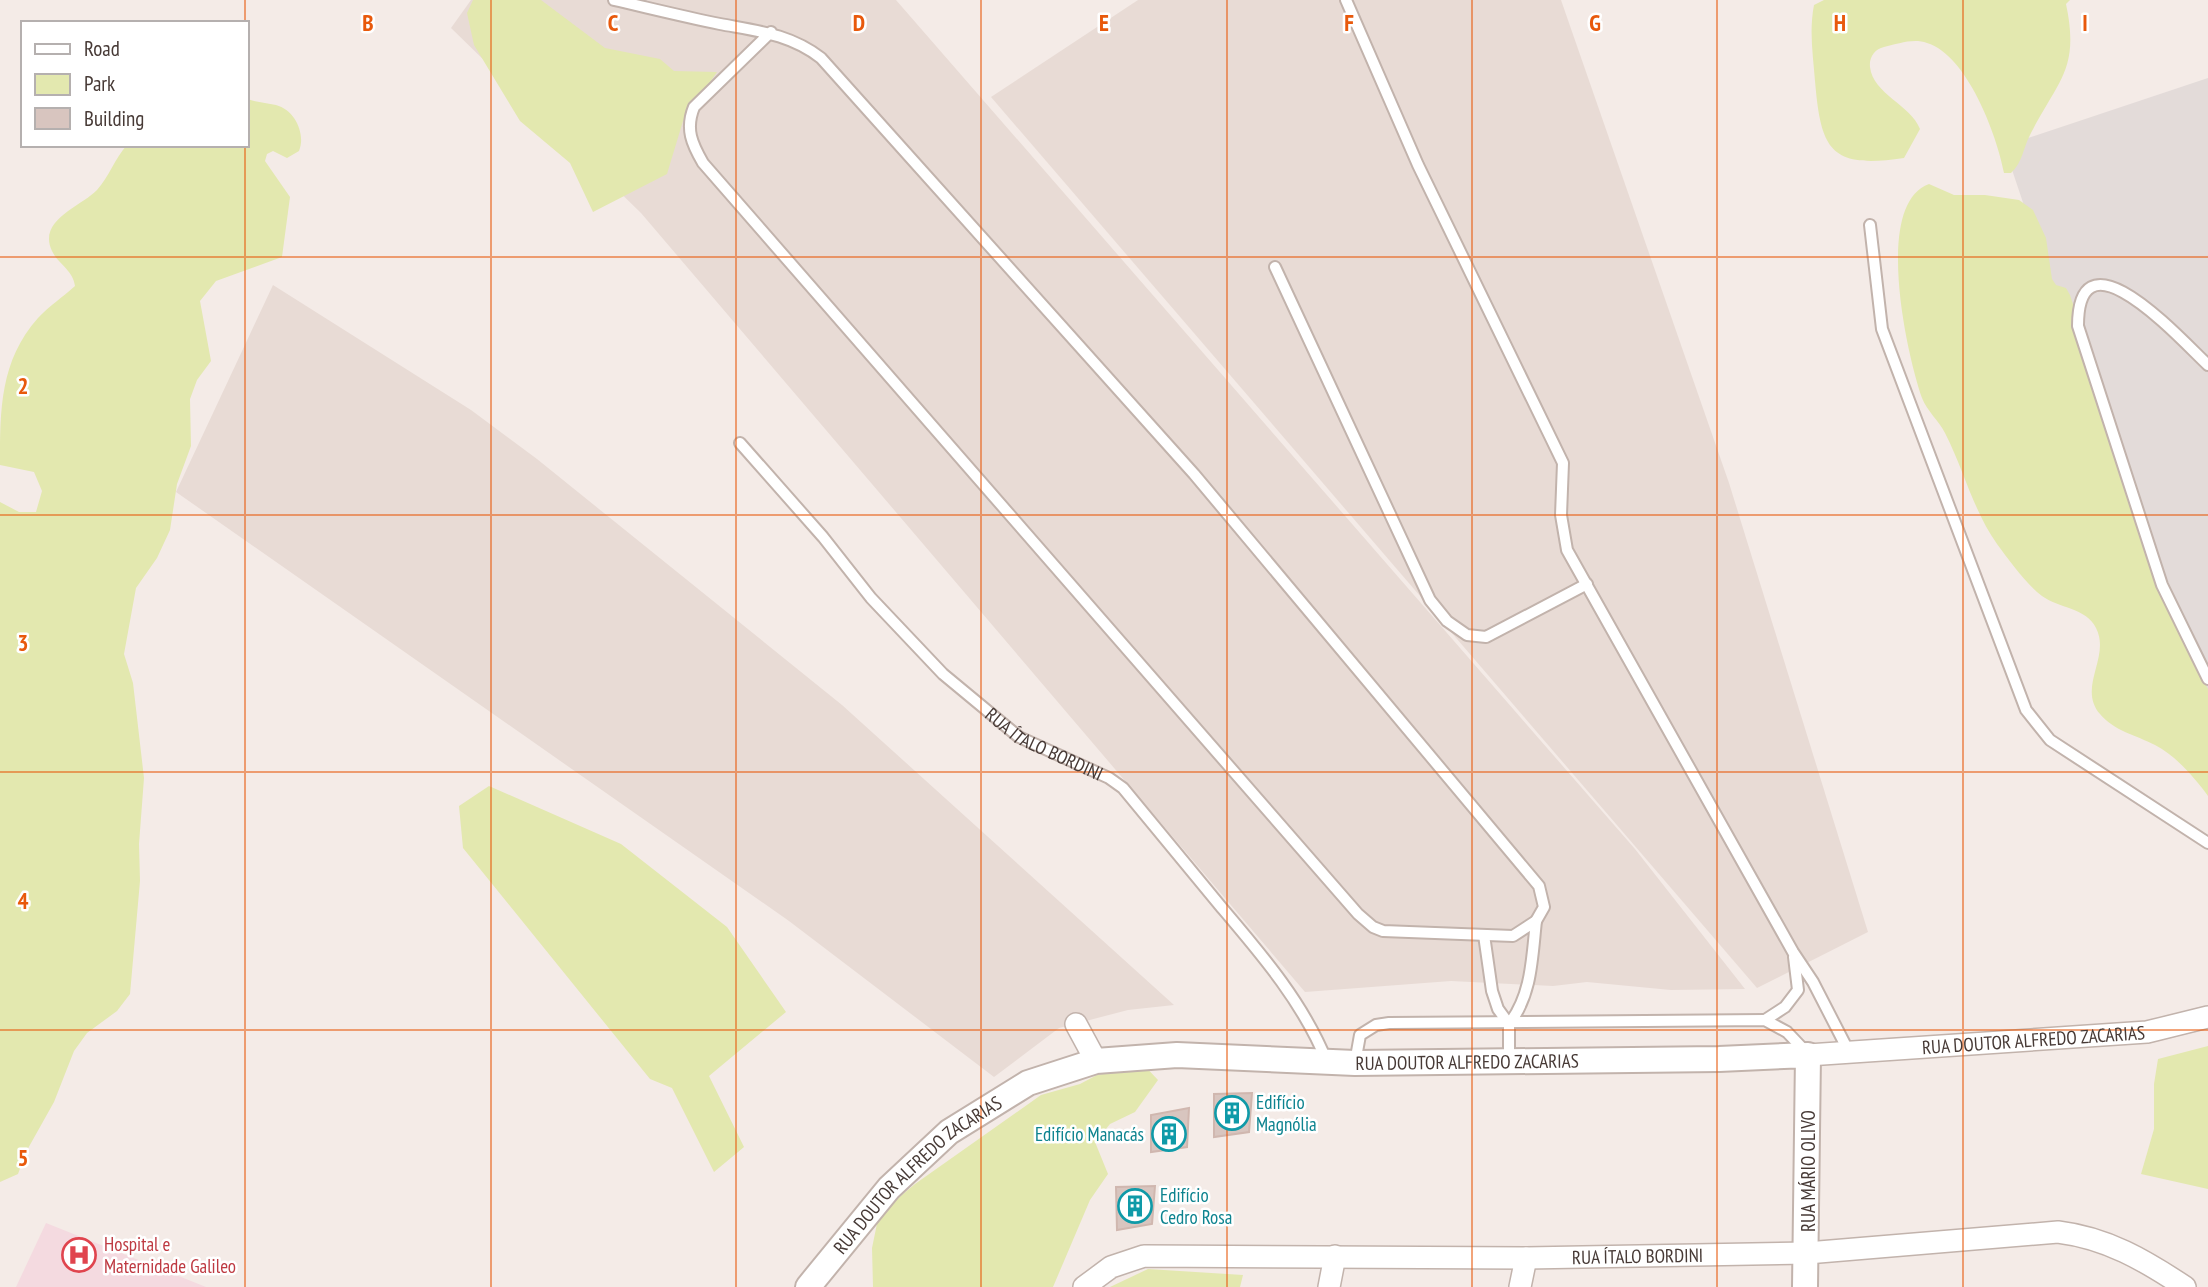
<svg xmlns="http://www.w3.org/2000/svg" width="2208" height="1287" font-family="'PT Sans Narrow',sans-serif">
<rect width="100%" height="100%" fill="#f4ebe7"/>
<g fill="#e8dbd5">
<path d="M471,0H896L1635,849L1745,989L1671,990L1587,982L1553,986L1451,981L1305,992L641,213L451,28Z"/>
<path d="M1138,0H1561L1729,483L1868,932L1757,988L991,97Z"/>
<path d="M273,285L471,410L537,459L842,705L1174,1005L1128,1010L1059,1028L994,1077L789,921L176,492Z"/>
</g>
<path fill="#e3dbd9" d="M2208,78V709L2175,655L2004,146Z"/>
<path fill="#f4dae0" d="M46,1223L206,1287H16Z"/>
<g fill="#e3e8af">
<path d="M473,0H541L605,48L660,59L674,71L717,72L683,121L667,174L593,212L570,163L520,121L474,45L467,13Z"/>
<path d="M1824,0H2070L2066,4C2080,70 2058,80 2030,135C2023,148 2023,162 2011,173H2004C1997,135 1967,55 1927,43C1913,38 1898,44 1884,47C1875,49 1869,57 1870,67C1873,94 1911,105 1920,129L1904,158C1830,169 1821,150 1815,81C1813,55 1809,31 1814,5Z"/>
<path d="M247,99C256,102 266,103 276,105C295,110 306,134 299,151L287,158L273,151L267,154L265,161L290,197L282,257L216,281L200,301L211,361L197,380L190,399L191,446L177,484L170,530L157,558L136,588L124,654L133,683L144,778L139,844L140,881L130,994L117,1011L87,1033L74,1051L54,1102L26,1152L18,1174L0,1182V502L19,512H36L42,491L34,472L0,465C0,409 0,361 38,318C49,306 63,297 75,286C73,270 58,264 52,251C37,220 82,206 97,190C109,177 115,158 127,145H247Z"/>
<path d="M1929,184L1954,195H1985L2019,200L2033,210L2046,238L2052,279L2056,285L2066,288L2070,295L2184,642L2208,689V796C2195,778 2175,755 2155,745C2136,735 2114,731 2100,714C2077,687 2111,657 2096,628C2087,608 2058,608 2042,596C2026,584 2009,560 1997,544C1973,510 1964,470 1945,433C1939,421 1927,411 1922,398C1907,355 1873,204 1929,184Z"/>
<path d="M489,786L621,844L727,927L786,1012L709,1076L744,1147L714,1172L672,1088L650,1079L463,848L459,806Z"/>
<path d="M2208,1046V1189L2141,1174L2154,1129V1084L2158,1059Z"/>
<path d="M1140,1061L1158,1080L1135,1112L1110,1124L1095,1142L1108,1174L1090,1200L1053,1287H873L872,1248L879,1214L915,1184L1041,1095L1080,1084L1097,1075L1120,1071Z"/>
<path d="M1148,1269L1243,1275L1240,1287H1110Z"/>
</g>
<g fill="#d8c5bf" stroke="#d0b7af" stroke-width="2">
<path d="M1252,1093L1249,1132L1214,1137V1094Z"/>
<path d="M1189,1108L1187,1147L1151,1152V1115Z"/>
<path d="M1155,1186L1152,1224L1117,1230L1116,1187Z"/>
</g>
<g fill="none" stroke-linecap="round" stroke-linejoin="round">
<g stroke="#c2b3ac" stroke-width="14">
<g id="service">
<path d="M614,0C649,8 685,17 720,24C757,31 790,34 821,58L1194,474L1539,886L1544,907L1536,921L1513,936L1383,931L1373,927L1358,914L703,163C692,144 685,129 694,107L771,32"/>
<path d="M1346,0L1418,165L1563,463L1561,515L1567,550L1793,952L1813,982L1849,1052"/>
<path d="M1870,225L1882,329L2026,710L2050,740L2208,843"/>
<path d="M1275,267L1430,600L1447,621L1467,635L1486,637L1587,584"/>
<path d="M2208,365C2182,341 2078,224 2078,326L2162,585L2208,679"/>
<path id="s1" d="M740,443L823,537L871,598L943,674L1019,737L1109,778L1123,788C1156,828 1189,868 1222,908C1262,955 1304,1004 1327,1062"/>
<path d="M1484,935L1492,991L1498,1009L1509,1024V1061"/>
<path d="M1765,1020L1785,1007L1798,990L1794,957"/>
<path d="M1509,1024C1532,995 1532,957 1536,921"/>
<path d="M1355,1063L1360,1035L1376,1025L1389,1023L1765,1020L1787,1032L1806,1052"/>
</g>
</g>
<g stroke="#c2b3ac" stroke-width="24">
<g id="minor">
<path d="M1076,1024L1096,1061"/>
<path id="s2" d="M1808,1055L2147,1032L2208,1017"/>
<path id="s3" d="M1084,1287L1111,1267L1144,1256L1526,1258L1807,1253L2058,1232C2107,1238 2144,1260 2185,1287"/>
<path d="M1329,1287L1335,1256"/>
<path d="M1520,1287L1526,1258"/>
</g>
</g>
<g stroke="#c2b3ac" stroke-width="28">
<g id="tertiary">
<path id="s4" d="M808,1287L889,1188L949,1132L1028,1083L1096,1061L1177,1055L1355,1063L1719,1059L1808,1055L1805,1287"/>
</g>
</g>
<use href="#service" stroke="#fff" stroke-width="10"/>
<use href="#minor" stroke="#fff" stroke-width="21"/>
<use href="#tertiary" stroke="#fff" stroke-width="24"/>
</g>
<path fill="none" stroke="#e8590c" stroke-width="2" stroke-opacity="0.55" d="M245,0V23M491,0V1287M736,0V1287M981,0V1287M1227,0V1287M1472,0V1287M1717,0V1287M1963,0V1287M245,145V1287M0,257H2208M0,515H2208M0,772H2208M0,1030H2208"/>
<defs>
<g id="building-ring" transform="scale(1.75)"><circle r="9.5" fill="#fff" stroke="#0f9aa8" stroke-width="1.5"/><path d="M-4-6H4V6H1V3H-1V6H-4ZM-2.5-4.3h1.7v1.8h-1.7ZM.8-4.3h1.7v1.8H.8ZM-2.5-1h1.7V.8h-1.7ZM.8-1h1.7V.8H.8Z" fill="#0f9aa8"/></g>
<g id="hospital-ring" transform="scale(1.75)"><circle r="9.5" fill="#fff" stroke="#e0444e" stroke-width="1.5"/><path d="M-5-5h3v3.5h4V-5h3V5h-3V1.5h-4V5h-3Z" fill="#e0444e"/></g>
</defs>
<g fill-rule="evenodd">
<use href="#building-ring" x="1232" y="1113"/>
<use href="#building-ring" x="1169" y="1134"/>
<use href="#building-ring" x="1135" y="1206"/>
<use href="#hospital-ring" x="79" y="1255"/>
</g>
<g text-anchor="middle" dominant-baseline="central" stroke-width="5" stroke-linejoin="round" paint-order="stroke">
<g font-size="19" fill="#473a36" stroke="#fff">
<text stroke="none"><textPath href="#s1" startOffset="432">RUA ÍTALO BORDINI</textPath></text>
<text stroke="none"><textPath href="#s2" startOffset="226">RUA DOUTOR ALFREDO ZACARIAS</textPath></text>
<text stroke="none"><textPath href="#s4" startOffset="746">RUA DOUTOR ALFREDO ZACARIAS</textPath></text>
<text transform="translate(1808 1171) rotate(-90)">RUA MÁRIO OLIVO</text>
<text stroke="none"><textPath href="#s4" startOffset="158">RUA DOUTOR ALFREDO ZACARIAS</textPath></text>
<text stroke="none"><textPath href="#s3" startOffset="562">RUA ÍTALO BORDINI</textPath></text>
</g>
<g font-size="19" fill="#0d838f" stroke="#fff" text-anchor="start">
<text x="1256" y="1102">Edifício<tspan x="1256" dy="22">Magnólia</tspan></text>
<text x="1144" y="1134" text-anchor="end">Edifício Manacás</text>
<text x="1160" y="1195">Edifício<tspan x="1160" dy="22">Cedro Rosa</tspan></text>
</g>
<g font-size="19" fill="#be3a42" stroke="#fff" text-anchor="start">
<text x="104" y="1244">Hospital e<tspan x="104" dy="22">Maternidade Galileo</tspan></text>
</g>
</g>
<g font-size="23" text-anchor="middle" font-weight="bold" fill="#e8590c" stroke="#fff" stroke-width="5" stroke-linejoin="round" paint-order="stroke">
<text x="368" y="31">B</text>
<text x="613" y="31">C</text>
<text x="859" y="31">D</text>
<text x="1104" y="31">E</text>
<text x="1349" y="31">F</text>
<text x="1595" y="31">G</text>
<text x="1840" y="31">H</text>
<text x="2085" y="31">I</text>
<text x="23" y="394">2</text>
<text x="23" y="651">3</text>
<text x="23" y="909">4</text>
<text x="23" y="1166">5</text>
</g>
<rect x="21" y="21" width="228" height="126" fill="#ffffff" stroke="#b5b0af" stroke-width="2"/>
<rect x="35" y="44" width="35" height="10" fill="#ffffff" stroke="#b5b0af" stroke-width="2"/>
<text x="84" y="56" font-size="21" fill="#473a36">Road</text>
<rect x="35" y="74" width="35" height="21" fill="#e3e8af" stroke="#b5b0af" stroke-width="2"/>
<text x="84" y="91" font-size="21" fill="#473a36">Park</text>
<rect x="35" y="108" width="35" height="21" fill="#d8c5bf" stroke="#b5b0af" stroke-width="2"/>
<text x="84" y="126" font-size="21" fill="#473a36">Building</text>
</svg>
